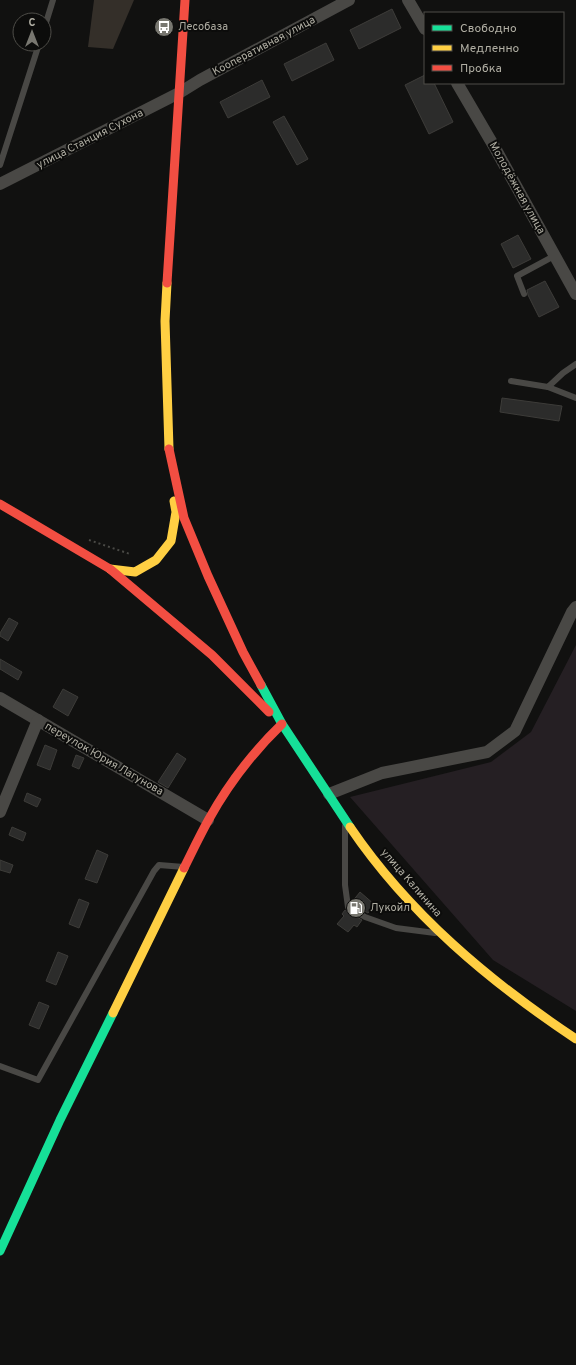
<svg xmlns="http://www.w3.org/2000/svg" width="576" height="1365" font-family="Overpass,sans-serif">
<rect width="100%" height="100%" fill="#111110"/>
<path fill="#251f23" d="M576,645V1011L493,960L350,797L491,762L531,732Z"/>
<path fill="#342f29" d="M94,0H134L113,49L88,47Z"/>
<g fill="#2c2c2b" stroke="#3d3c39">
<path d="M392,9L401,28L359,49L350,30Z"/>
<path d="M326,43L334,60L292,81L284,64Z"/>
<path d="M425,75V83H434L453,122L429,134L405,85Z"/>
<path d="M262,80L270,97L228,118L220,102Z"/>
<path d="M284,116L308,159L297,165L273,122Z"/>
<path d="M518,235L531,259L513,268L501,244Z"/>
<path d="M545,281L559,307L539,317L528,295L527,290Z"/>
<path d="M502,398L562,406L559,421L500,412Z"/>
<path d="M9,618L18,623L8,641L0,636V633Z"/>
<path d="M0,659L22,672L18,680L0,669Z"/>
<path d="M63,689L78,697L68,716L53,707Z"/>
<path d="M45,745L57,750L50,770L37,765Z"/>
<path d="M177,753L186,759L168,788L158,782Z"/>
<path d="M76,755L84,758L79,769L72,766Z"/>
<path d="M27,793L41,799L37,807L24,801Z"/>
<path d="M12,827L26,833L23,841L9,835Z"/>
<path d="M97,850L108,855L97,883L85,879Z"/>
<path d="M0,860L13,865L10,873L0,870Z"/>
<path d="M360,892L375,905L368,913L352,904V902Z"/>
<path d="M79,899L89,903L79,928L69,924Z"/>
<path d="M345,910L362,920L357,927L354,925L348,932L337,924L344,916L342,914Z"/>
<path d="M58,952L68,956L56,985L46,981Z"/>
<path d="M39,1002L49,1006L39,1029L29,1025Z"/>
</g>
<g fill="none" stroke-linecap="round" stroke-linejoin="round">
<path stroke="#4a4a46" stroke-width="2" stroke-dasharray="2 3" stroke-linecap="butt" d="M89,540L130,554"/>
<g stroke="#494845" stroke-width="6">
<path d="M44,29L53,0"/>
<path d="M0,165L39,44"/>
<path d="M524,294L517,276L554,256"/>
<path d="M511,381L548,387L563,373L576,364"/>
<path d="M548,387L576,398"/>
<path d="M345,826V885L348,907L365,917L396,928L435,933"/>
<path d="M0,1066L38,1080L154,871L159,865L184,867"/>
</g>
<g stroke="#494845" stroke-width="12">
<path d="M408,0L425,29"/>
<path d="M457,83L495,148L576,294"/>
<path d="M0,184L179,93L200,80L349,0"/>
<path d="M0,698L208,820"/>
<path d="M329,794L382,773L487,752L515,731L572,612L576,607"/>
<path d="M0,812L38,720"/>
</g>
<g stroke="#16e098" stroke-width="9">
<path d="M261,685L282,724L350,827"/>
<path d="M0,1251L60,1120L113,1013"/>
</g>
<g stroke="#ffcf43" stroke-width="9">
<path d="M167,283L165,321L169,449"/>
<path d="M110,569L135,572L156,560L171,541L176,512L174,501"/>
<path d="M350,827C409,914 489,981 576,1039"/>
<path d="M113,1013L184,868"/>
</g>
<g stroke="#f24e42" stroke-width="9">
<path d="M167,283L185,0"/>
<path d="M169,449L184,518L208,576L243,652L261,685"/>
<path d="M0,504L110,569L212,655L269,712"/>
<path d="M184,868C192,852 200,835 209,819C229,783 253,752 282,724"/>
</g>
</g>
<defs>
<g id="bus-disc" transform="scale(1)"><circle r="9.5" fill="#787770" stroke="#0c0c0b"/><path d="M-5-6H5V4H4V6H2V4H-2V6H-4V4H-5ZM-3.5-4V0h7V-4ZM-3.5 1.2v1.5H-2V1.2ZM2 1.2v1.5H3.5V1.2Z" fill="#fff"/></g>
<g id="fuel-disc" transform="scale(1)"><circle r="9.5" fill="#787770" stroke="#0c0c0b"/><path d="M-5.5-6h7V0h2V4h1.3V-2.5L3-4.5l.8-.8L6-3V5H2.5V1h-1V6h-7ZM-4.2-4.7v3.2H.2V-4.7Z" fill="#fff"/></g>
</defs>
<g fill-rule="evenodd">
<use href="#bus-disc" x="164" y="27"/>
<use href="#fuel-disc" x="356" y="908"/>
</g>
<g text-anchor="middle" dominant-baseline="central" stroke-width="4" stroke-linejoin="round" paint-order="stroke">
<g font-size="11" fill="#b0aea3" stroke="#0c0c0b" text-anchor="start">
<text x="178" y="27">Лесобаза</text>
<text x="370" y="908">Лукойл</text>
</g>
<g font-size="11" fill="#b0aea3" stroke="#0c0c0b">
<text transform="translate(264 46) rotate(-28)">Кооперативная улица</text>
<text transform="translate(90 139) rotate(-27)">улица Станция Сухона</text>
<text transform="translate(517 188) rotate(61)">Молодёжная улица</text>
<text transform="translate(104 759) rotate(30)">переулок Юрия Лагунова</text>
<text transform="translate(411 883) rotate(49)">улица Калинина</text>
</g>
</g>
<rect x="424" y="12" width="140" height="72" fill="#0c0c0b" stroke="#4e4d48"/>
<rect x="432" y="25" width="20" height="6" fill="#16e098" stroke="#4e4d48"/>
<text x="460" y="32" font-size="12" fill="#b0aea3">Свободно</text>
<rect x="432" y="45" width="20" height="6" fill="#ffcf43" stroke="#4e4d48"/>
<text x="460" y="52" font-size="12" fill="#b0aea3">Медленно</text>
<rect x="432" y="65" width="20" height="6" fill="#f24e42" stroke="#4e4d48"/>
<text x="460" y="72" font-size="12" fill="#b0aea3">Пробка</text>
<g transform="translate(32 32)"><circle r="19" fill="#0c0c0b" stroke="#4e4d48"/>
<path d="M0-3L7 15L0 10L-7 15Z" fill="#787770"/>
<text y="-6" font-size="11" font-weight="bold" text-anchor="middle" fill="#b0aea3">С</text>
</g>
</svg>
